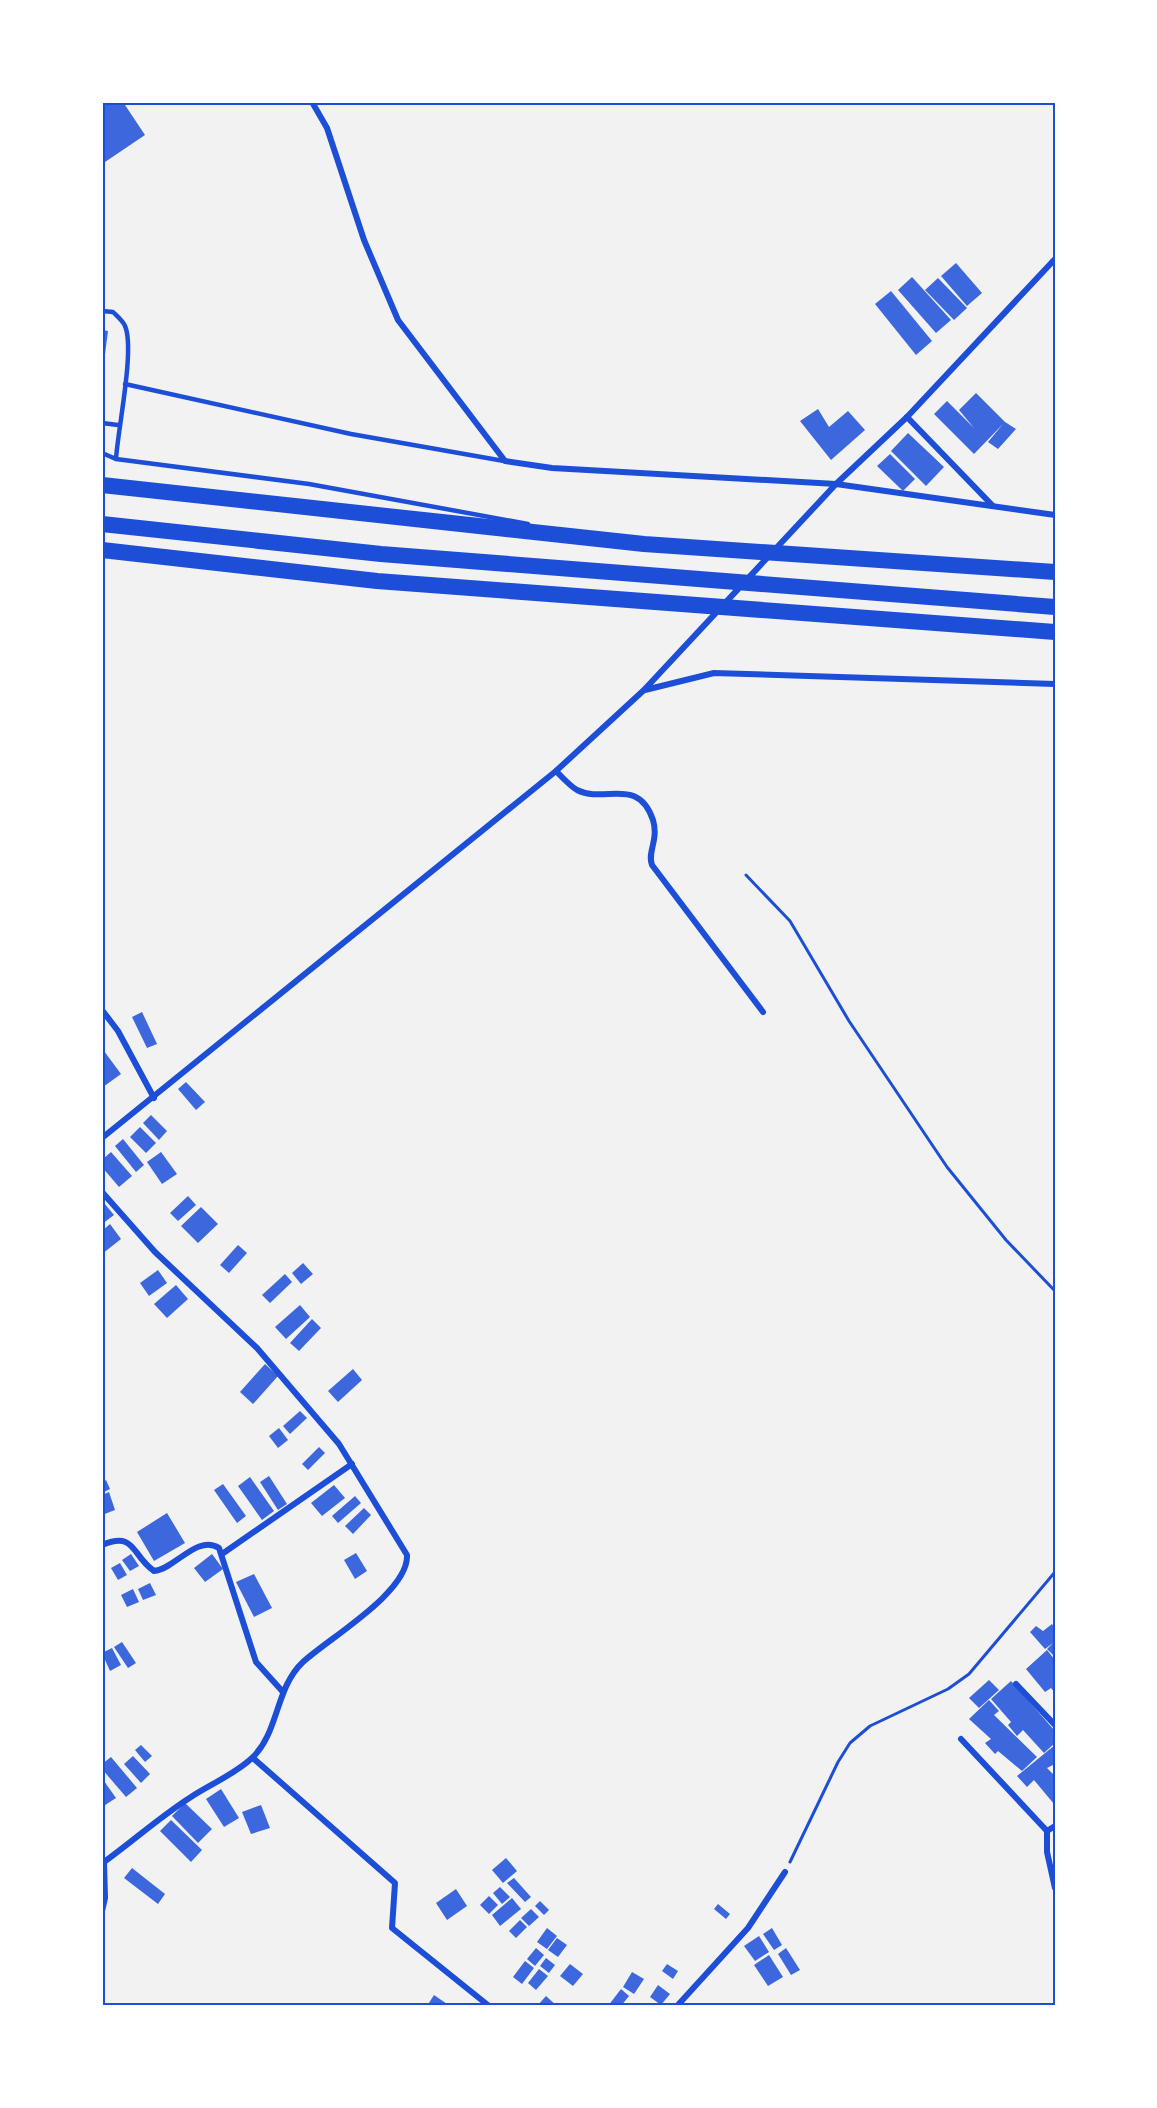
<svg xmlns="http://www.w3.org/2000/svg" width="1157" height="2108" font-family="Signika,sans-serif">
<rect width="100%" height="100%" fill="#f2f2f2"/>
<g fill="#3d67dc">
<path d="M102,102H123L145,135L102,164Z"/>
<path d="M956,263L982,293L967,306L941,276Z"/>
<path d="M912,277L951,320L936,333L898,290Z"/>
<path d="M938,278L967,308L954,320L925,290Z"/>
<path d="M891,291L932,341L916,355L875,304Z"/>
<path d="M102,330L108,331L103,370H102Z"/>
<path d="M976,393L1005,422L1016,429L998,449L988,442L1003,424L974,454L934,414L947,401L974,428L959,410Z"/>
<path d="M818,409L829,427L848,411L865,430L831,460L800,421Z"/>
<path d="M908,433L944,467L926,486L891,451Z"/>
<path d="M890,454L915,479L903,491L877,466Z"/>
<path d="M142,1012L157,1044L147,1048L132,1017Z"/>
<path d="M104,1051L121,1074L103,1087L102,1053Z"/>
<path d="M186,1082L205,1102L196,1110L178,1089Z"/>
<path d="M151,1115L167,1131L159,1140L143,1123Z"/>
<path d="M140,1127L156,1143L146,1153L130,1137Z"/>
<path d="M123,1139L144,1165L136,1172L115,1146Z"/>
<path d="M111,1152L132,1176L119,1187L102,1167V1160Z"/>
<path d="M161,1152L177,1174L162,1184L147,1162Z"/>
<path d="M188,1196L196,1205L178,1221L170,1213Z"/>
<path d="M104,1203L114,1215L102,1224V1204Z"/>
<path d="M201,1207L218,1224L198,1243L181,1226Z"/>
<path d="M110,1224L121,1239L102,1254V1231Z"/>
<path d="M238,1245L247,1253L229,1273L220,1265Z"/>
<path d="M303,1263L313,1274L301,1284L292,1273Z"/>
<path d="M158,1270L167,1283L149,1296L140,1283Z"/>
<path d="M285,1274L292,1282L270,1303L262,1295Z"/>
<path d="M176,1285L188,1299L167,1318L154,1304Z"/>
<path d="M300,1305L310,1317L286,1339L275,1327Z"/>
<path d="M312,1319L321,1328L299,1351L290,1343Z"/>
<path d="M265,1364L278,1376L253,1404L240,1392Z"/>
<path d="M353,1369L362,1380L338,1402L328,1391Z"/>
<path d="M300,1411L307,1418L290,1434L283,1426Z"/>
<path d="M279,1428L288,1440L278,1448L269,1436Z"/>
<path d="M319,1447L325,1453L308,1470L302,1464Z"/>
<path d="M269,1476L287,1504L278,1510L260,1482Z"/>
<path d="M250,1477L274,1511L262,1520L238,1486Z"/>
<path d="M106,1480L110,1489L102,1493V1482Z"/>
<path d="M223,1484L246,1516L237,1523L214,1490Z"/>
<path d="M334,1485L345,1498L322,1516L311,1503Z"/>
<path d="M109,1492L115,1510L102,1515V1495Z"/>
<path d="M355,1496L361,1503L338,1523L332,1516Z"/>
<path d="M364,1508L371,1515L353,1534L345,1526Z"/>
<path d="M167,1513L185,1543L154,1561L137,1532Z"/>
<path d="M356,1553L367,1571L355,1579L344,1560Z"/>
<path d="M131,1554L139,1566L130,1571L122,1560Z"/>
<path d="M212,1554L223,1569L205,1582L194,1568Z"/>
<path d="M120,1563L127,1575L118,1580L111,1568Z"/>
<path d="M254,1574L272,1608L254,1617L236,1582Z"/>
<path d="M150,1583L156,1595L143,1600L138,1589Z"/>
<path d="M133,1589L139,1602L127,1607L121,1595Z"/>
<path d="M1052,1624L1055,1628V1657L1047,1649L1053,1643L1045,1649L1030,1632L1036,1626L1043,1631Z"/>
<path d="M122,1642L136,1663L128,1668L114,1647Z"/>
<path d="M112,1648L121,1665L110,1671L102,1653Z"/>
<path d="M1047,1650L1055,1660V1693L1051,1688L1045,1692L1026,1669Z"/>
<path d="M989,1680L999,1690L979,1708L969,1698Z"/>
<path d="M1011,1681L1055,1731V1743L1044,1753L1023,1730L1017,1736L1008,1725L1011,1722L991,1699Z"/>
<path d="M989,1700L999,1711L994,1715L1037,1757L1022,1771L998,1751L995,1754L985,1743L991,1739L969,1719Z"/>
<path d="M141,1745L152,1756L145,1762L135,1750Z"/>
<path d="M1055,1745V1764L1047,1768L1055,1776L1054,1804L1034,1780L1027,1787L1017,1776Z"/>
<path d="M133,1756L150,1774L141,1783L124,1764Z"/>
<path d="M111,1757L137,1788L126,1797L102,1769V1764Z"/>
<path d="M104,1781L116,1798L102,1807V1782Z"/>
<path d="M221,1789L239,1818L224,1827L206,1799Z"/>
<path d="M185,1803L212,1829L198,1843L172,1816Z"/>
<path d="M261,1805L270,1828L251,1834L242,1812Z"/>
<path d="M171,1820L202,1850L191,1862L160,1831Z"/>
<path d="M506,1858L517,1871L503,1883L492,1870Z"/>
<path d="M132,1868L165,1894L158,1904L124,1878Z"/>
<path d="M514,1878L531,1897L525,1902L507,1883Z"/>
<path d="M500,1887L510,1897L502,1904L493,1893Z"/>
<path d="M456,1889L467,1906L447,1920L436,1903Z"/>
<path d="M489,1896L498,1905L489,1914L480,1905Z"/>
<path d="M512,1898L521,1909L500,1926L492,1915Z"/>
<path d="M540,1901L549,1910L544,1915L535,1906Z"/>
<path d="M718,1904L730,1914L726,1919L714,1909Z"/>
<path d="M531,1909L539,1917L529,1926L521,1918Z"/>
<path d="M520,1920L527,1927L516,1938L509,1931Z"/>
<path d="M547,1928L557,1936L547,1949L537,1942Z"/>
<path d="M772,1928L782,1945L774,1950L763,1934Z"/>
<path d="M759,1936L769,1952L755,1961L744,1946Z"/>
<path d="M557,1938L567,1945L558,1957L548,1950Z"/>
<path d="M536,1948L544,1955L535,1966L527,1959Z"/>
<path d="M786,1948L800,1970L791,1975L778,1954Z"/>
<path d="M769,1955L783,1977L768,1986L754,1965Z"/>
<path d="M546,1958L555,1965L549,1973L540,1966Z"/>
<path d="M525,1961L534,1968L522,1984L513,1977Z"/>
<path d="M570,1964L583,1974L573,1986L560,1976Z"/>
<path d="M667,1964L678,1971L673,1979L662,1971Z"/>
<path d="M539,1969L548,1976L536,1990L528,1983Z"/>
<path d="M632,1972L644,1979L634,1994L623,1987Z"/>
<path d="M658,1985L670,1994L661,2005L650,1997Z"/>
<path d="M621,1989L629,1996L621,2006H608Z"/>
<path d="M434,1995L450,2006H427Z"/>
<path d="M546,1996L557,2006H537Z"/>
</g>
<g fill="none" stroke-linecap="round" stroke-linejoin="round">
<g stroke="#1d4ed8" stroke-width="3">
<path d="M746,875L790,921L849,1021L947,1167L1006,1240L1055,1291"/>
<path d="M790,1862L838,1762L850,1743L870,1726L948,1689L969,1674L1055,1572"/>
</g>
<g stroke="#1d4ed8" stroke-width="4.5">
<path d="M102,311L113,312C117,316 123,321 125,326C135,349 118,428 116,459"/>
<path d="M125,384L351,434L504,461"/>
<path d="M102,423L118,425"/>
<path d="M102,453L116,459L309,484L528,524"/>
</g>
<g stroke="#1d4ed8" stroke-width="6">
<path d="M312,102L327,128L364,240L398,320L505,461L552,468L836,484L1055,515"/>
<path d="M907,417L992,505"/>
<path d="M645,690L714,673L1055,684"/>
<path d="M556,771C562,777 570,786 577,790C605,804 638,776 653,820C659,840 647,852 652,865L763,1012"/>
<path d="M102,1010L118,1031L154,1098"/>
<path d="M102,1138L556,771L644,690L836,484L907,417L1055,259"/>
<path d="M102,1192L155,1252L257,1348L339,1444L407,1555C409,1592 329,1638 303,1662C275,1688 279,1733 252,1758C235,1774 211,1784 191,1797C161,1816 133,1841 104,1862L105,1898L102,1911"/>
<path d="M102,1545C136,1531 131,1555 154,1571C175,1569 197,1534 219,1548L256,1662L283,1692"/>
<path d="M222,1554L352,1464"/>
<path d="M1016,1684L1055,1725"/>
<path d="M961,1739L1047,1831L1055,1826"/>
<path d="M253,1758L395,1883L392,1928L489,2006"/>
<path d="M1047,1831V1852L1055,1888"/>
<path d="M677,2006L748,1928L785,1872"/>
</g>
<g stroke="#1d4ed8" stroke-width="16">
<path d="M102,485L644,544L1055,572"/>
<path d="M102,524L381,554L1055,607"/>
<path d="M102,550L377,581L1055,632"/>
</g>
</g>
<rect width="1157" height="2108" fill="none" stroke="#ffffff" stroke-width="207"/>
<rect x="104" y="104" width="950" height="1900" fill="none" stroke="#1d4ed8" stroke-width="2"/>
</svg>
